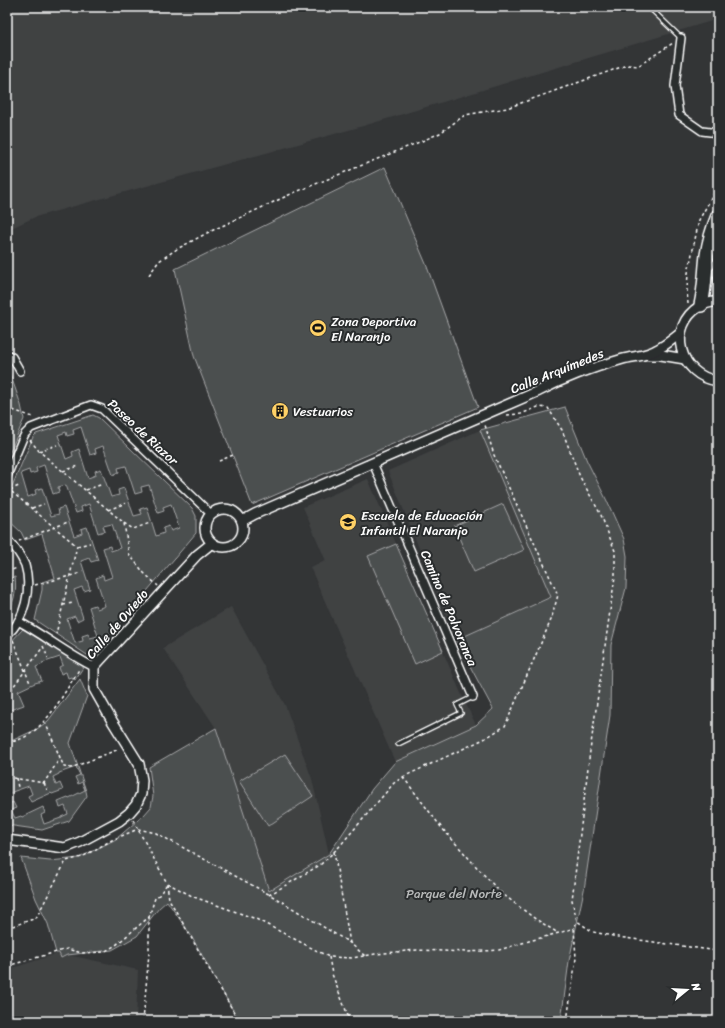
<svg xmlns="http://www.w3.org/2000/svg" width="725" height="1028" font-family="Sriracha,sans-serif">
<rect width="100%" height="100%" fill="#333536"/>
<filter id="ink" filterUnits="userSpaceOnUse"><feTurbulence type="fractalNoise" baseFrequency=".025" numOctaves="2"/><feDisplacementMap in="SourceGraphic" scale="8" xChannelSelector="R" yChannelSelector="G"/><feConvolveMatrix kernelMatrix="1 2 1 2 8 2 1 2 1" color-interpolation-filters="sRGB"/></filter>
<g filter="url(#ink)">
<g fill="#404243">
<path d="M7,7H717L718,19L363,126L35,217L7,230Z"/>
<path d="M480,430L551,597L456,640L388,471Z"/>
<path d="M368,479L463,698L476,725L395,762L310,567L326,561L303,507Z"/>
<path d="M231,607L285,705L312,779L329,854L269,891L216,728L163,648Z"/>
<path d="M59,953L138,970L136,1021H7V970Z"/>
</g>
<g fill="#4c4f50" stroke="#a6a7a8" fill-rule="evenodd">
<path d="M385,167L426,264L478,407L252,505L194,356L175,269Z"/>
<path d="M7,365L21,405L24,419L7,459V392L10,391L9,383H7Z"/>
<path d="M565,407L587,461L607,501L624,539L627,556L626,588L611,645L610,715L584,890L569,961L561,1021H239L190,934L167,901L159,908L137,936L112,950L67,955L61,958L59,953H56L48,924L36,899L21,858L50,861L79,858L116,839L144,815L151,807L153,796L149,767L216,728L269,891L329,854L372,789L395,762L476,725L493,709L456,640L551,597L480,430Z"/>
<path d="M93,415L99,418L192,508L196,516V533L93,655H87L35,620L42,590V582L55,578L42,534L25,540L21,532L7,519V498L33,437L36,434ZM81,427L90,455L96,453L95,449L103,446L113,475L119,472L118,468L126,466L135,494L142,492L141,487L149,485L158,513L164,511L163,507L171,504L179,528L171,531L169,526L163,528L164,533L156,536L147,507L140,509L142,514L134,516L124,488L118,490L119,495L111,497L101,469L95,471L96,475L88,478L79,449L72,452L73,456L66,459L58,435L66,432L67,436L74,434L73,430ZM44,465L53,494L59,492L58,487L66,485L76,513L82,511L81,507L89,504L98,533L105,531L103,526L112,524L120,548L111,551L110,546L103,548L112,577L104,580L103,575L96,578L105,606L97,609L95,605L89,607L98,636L90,638L88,634L82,636L83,641L75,643L67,619L75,616L77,621L83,618L74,590L82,587L84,591L90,589L81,561L89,558L91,562L98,560L87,527L81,529L82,533L74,536L64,507L58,509L59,514L51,516L42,488L35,490L36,494L28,497L21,473L29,470L30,474L37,472L36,468Z"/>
<path d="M503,504L524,550L474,572L454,526Z"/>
<path d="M396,544L443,651L415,664L368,556Z"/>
<path d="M15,577C17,591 14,602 7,614V579Z"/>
<path d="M23,629L84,666L75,680L71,677L68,678L66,672L61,674L59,667L63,665L60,657L42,663L43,664L36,667L42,681L35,683L18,691L24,705L7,711V646Z"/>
<path d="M80,679L87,696L70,743L86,791L87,796L69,821L42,830L7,825V805L13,802L16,808L11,810L15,818L21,816L22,817L43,807L45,813L41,815L44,824L61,818V817L68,814L65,806L60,808L58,801L68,797L69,798L85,790L82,782L78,784L75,777L80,775L76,767L59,773V774L53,777L56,785L60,783L63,790L52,794L51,793L31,802L28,796L32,794L29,786L12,792V793L7,795V740L11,741L37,729L48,721Z"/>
<path d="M285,754L313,796L268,826L239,781Z"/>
</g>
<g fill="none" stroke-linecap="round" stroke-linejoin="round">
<g stroke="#fff" stroke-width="6">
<g id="service">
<path d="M649,7L681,38"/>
<path d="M712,267L713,264L718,259"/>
<path d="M718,271L716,278L718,291"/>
<path d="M398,744L461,713L457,705L473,697"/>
</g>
</g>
<g stroke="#fff" stroke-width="10">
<g id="minor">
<path d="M681,38L675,86L679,115L702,131L718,133"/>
<path d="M7,354L12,357L20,371"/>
<path d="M373,463L473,697"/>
<path d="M7,476L22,440L25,434L31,428L91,405L102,409L211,514"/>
<path d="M7,539C14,546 21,556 25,565C32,588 25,620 7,635"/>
<path d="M18,621C44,635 67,654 94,667"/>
</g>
</g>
<g stroke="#fff" stroke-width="12">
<g id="tertiary">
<path d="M718,301C712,302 705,303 700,306C666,327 679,376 718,381"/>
<path d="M650,355H661L685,359"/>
<circle cx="224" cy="528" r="19"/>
<path d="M242,521L255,514L539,391C566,377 594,367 623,359C635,356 648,356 658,349C666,345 674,338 681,333"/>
<path d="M7,840L65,848L80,842L119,821L129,813L136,805L141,794L142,780L139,764L111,719L94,689V667L197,555L212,543"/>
</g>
</g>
<g stroke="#fff" stroke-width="16">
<path id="motorway" d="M701,305C705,288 705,272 707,255C709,242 713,228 718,216"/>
</g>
<g stroke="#fff" stroke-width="1.5" stroke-dasharray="3 3" stroke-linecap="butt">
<path d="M149,275L159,261L177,249L209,232L291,194L422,141L440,133L465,115L507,108L627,65L638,66L673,43"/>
<path d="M688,304L687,290L688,273L699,220L718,186"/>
<path d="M7,408L33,417"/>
<path d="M507,415L521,414L538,407L548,408L562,430L580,477L601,515L615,551V576L590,751L572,900L577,921L593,932L618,937L718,951"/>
<path d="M30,440L39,451L124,523L129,554L144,573L158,586"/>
<path d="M39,451L57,445"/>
<path d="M219,461L233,455"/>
<path d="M63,471L79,466"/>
<path d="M7,488L77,546L56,634"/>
<path d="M10,490L21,485"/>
<path d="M86,490L103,484"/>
<path d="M32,508L44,504"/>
<path d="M108,510L126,503"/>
<path d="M124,523L133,529L150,523"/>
<path d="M19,541L68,522"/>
<path d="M77,546L90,543"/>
<path d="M7,572L17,568"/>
<path d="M35,585L81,573"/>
<path d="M63,605L73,603"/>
<path d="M13,640L30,683"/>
<path d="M43,646L48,658"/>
<path d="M7,695L43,647"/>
<path d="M7,695L10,704"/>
<path d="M45,722L64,767L71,768L119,749"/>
<path d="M7,737L8,743"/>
<path d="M7,742C41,741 63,694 80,668"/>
<path d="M7,777L44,783L60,758"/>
<path d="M403,777L441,827L474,864L500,892L534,918L558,933"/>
<path d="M16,778L18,787"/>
<path d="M44,783L47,790"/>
<path d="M133,820L167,883L194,897L256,919L329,957L352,958L375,954L417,950L468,952L499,950L529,941L559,933L574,928"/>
<path d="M334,852L350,943"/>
<path d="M167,883L169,899L239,1021"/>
<path d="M269,895L320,865L338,848L394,783L403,777L484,739L505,726L551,620L558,595L494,455L485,425"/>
<path d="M7,928L36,918L66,861L82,857L112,840L138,829L156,833L274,897L350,943L365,956"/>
<path d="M329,957L332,974L350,1021"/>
<path d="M7,966L67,949L82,953L104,952L116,945L149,917L155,898L159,895L167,884"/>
<path d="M143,1021L149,953V917"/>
<path d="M567,1021L576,958L574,928L577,921"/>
</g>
<use href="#service" stroke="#2a2d2e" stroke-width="3.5"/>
<use href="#minor" stroke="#2a2d2e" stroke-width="7"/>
<use href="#tertiary" stroke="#2a2d2e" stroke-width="9"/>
<use href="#motorway" stroke="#2a2d2e" stroke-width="13"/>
</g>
</g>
<defs>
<g id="stadium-disc" transform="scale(0.9)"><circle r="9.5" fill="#ffd166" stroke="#2a2d2e"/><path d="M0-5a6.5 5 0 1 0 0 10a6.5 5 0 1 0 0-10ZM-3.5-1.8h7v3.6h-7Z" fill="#111"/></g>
<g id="building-disc" transform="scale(0.9)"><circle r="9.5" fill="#ffd166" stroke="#2a2d2e"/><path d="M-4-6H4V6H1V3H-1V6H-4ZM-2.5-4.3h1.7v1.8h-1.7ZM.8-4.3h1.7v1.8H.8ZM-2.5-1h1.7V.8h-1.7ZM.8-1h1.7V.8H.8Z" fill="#111"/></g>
<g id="school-disc" transform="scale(0.9)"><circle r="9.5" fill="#ffd166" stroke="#2a2d2e"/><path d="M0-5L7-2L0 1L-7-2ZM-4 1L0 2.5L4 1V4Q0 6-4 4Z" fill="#111"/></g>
</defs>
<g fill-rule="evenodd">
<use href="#stadium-disc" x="318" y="328"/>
<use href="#building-disc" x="280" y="411"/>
<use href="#school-disc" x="348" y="522"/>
</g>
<g text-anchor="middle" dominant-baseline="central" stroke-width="4" stroke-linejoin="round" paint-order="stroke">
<g font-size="13" fill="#fff" stroke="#2a2d2e" text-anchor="start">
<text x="331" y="321">Zona Deportiva<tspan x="331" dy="15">El Naranjo</tspan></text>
<text x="293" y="411">Vestuarios</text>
<text x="361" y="515">Escuela de Educación<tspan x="361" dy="15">Infantil El Naranjo</tspan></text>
</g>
<g font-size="13" fill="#fff" stroke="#2a2d2e">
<text transform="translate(557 371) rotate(-22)">Calle Arquímedes</text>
<text transform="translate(143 432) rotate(43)">Paseo de Riazor</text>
<text transform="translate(449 608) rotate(67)">Camino de Polvoranca</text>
<text transform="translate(117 624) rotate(-49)">Calle de Oviedo</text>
</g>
<g font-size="13" fill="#b7b9b9" stroke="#2a2d2e">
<text x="454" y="893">Parque del Norte</text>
</g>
</g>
<rect width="725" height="1028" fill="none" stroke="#2a2d2e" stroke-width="24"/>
<rect x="12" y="12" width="701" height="1004" fill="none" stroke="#fff" stroke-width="1.5" filter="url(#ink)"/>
<g transform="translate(687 990) rotate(72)" stroke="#2a2d2e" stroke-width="3" paint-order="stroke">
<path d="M0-3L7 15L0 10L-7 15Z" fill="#ffffff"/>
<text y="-6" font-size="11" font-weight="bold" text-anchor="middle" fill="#ffffff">N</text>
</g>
</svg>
